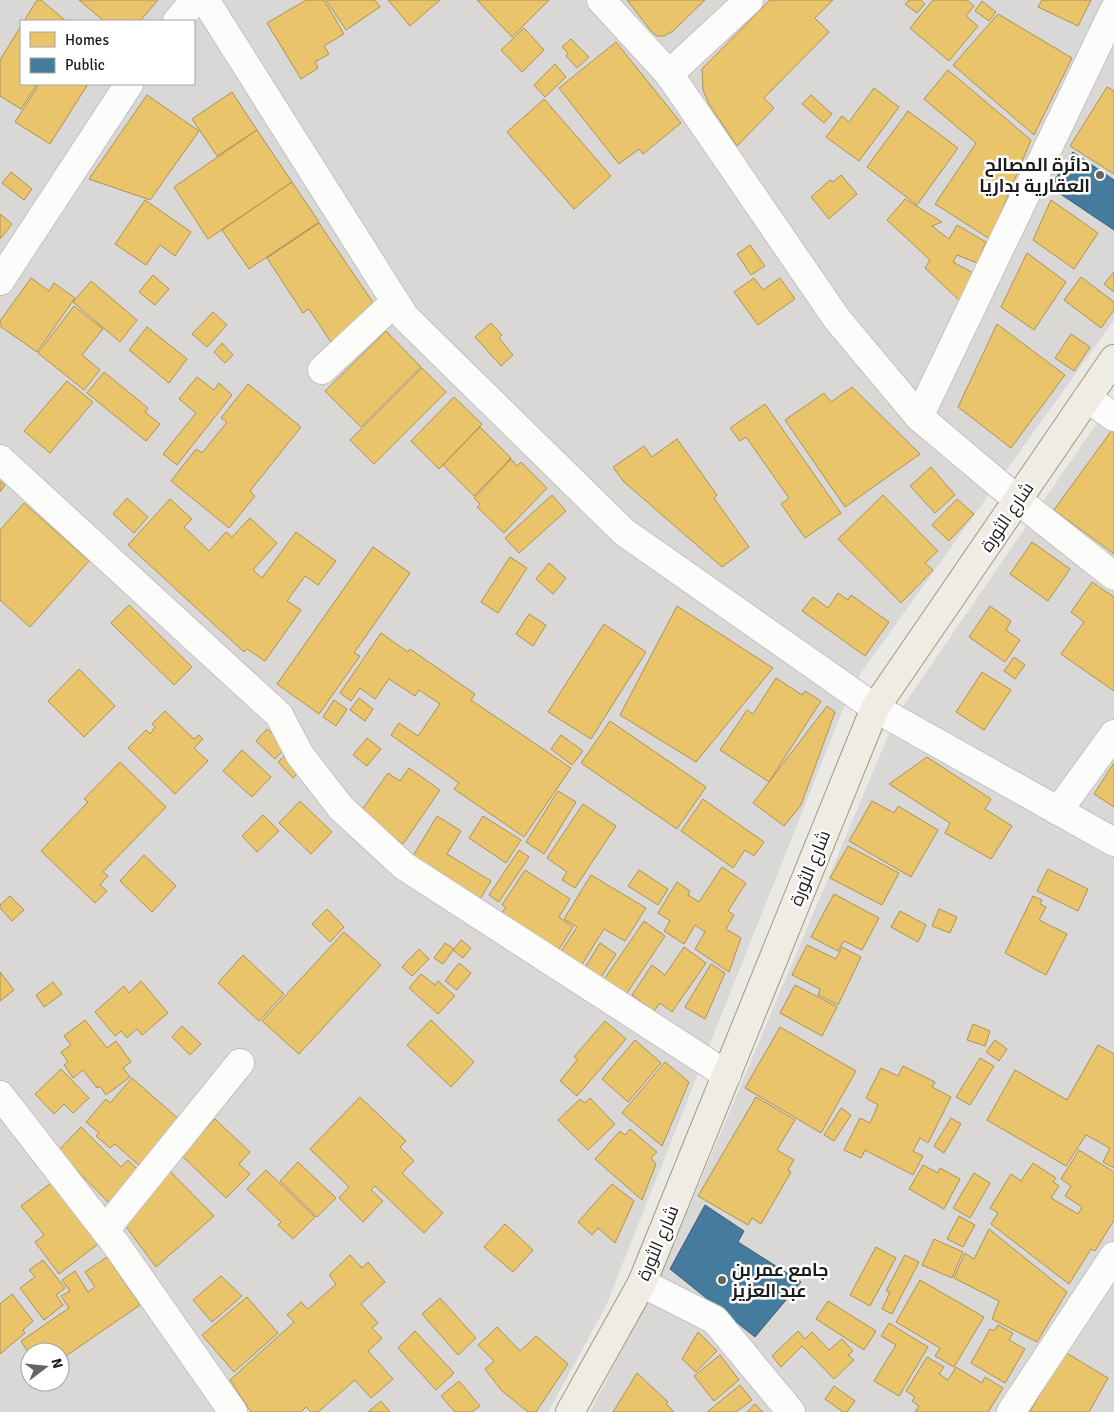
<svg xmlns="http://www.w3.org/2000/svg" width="1114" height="1412" font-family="Signika,Cairo,sans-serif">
<rect width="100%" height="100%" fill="#eae9e4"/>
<g fill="#d9d8d6" fill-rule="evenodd">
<path d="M0,0H1114V320L853,684L605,1308L548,1412H0ZM21,21H194V84H21ZM30,1352H60V1382H30Z"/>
<path d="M1114,398V1412H590L659,1279L897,715Z"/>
</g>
<g fill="#e9c46a" stroke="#ac9253">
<path d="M37,0H41L66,21H24Z"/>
<path d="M79,0H158L140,21H104Z"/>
<path d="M306,0H324L344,34L324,46L329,54L315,62L318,68L301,79L267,23Z"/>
<path d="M326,0H375L380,7L346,30Z"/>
<path d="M388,0H440L410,26Z"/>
<path d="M477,0H549L512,37Z"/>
<path d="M627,0H705L673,31L664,36H657L651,31Z"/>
<path d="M770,0H833L815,18L829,32L764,98L774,108L737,146L709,104L703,90L702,69Z"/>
<path d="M909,0H921L925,4L917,13L905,4Z"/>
<path d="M933,0H967L974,6L966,16L978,26L949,61L910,28Z"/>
<path d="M1042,0H1091L1078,26L1038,7Z"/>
<path d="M982,1L996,12L989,21L975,11Z"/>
<path d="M998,14L1072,58L1034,135L953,65Z"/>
<path d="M21,26V84H37L21,109L0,96V60Z"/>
<path d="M524,28L544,50L522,72L501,50Z"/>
<path d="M571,39L589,57L577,68L566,56L568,53L562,47Z"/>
<path d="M616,42L681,123L643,154L639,149L619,164L559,88Z"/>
<path d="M555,64L566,77L545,97L534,85Z"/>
<path d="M948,70L1031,140L990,239L935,204L976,143L924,99Z"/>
<path d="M39,84H88L50,144L15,122Z"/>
<path d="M1107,87L1114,91V174L1070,146Z"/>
<path d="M874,88L899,107L859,161L826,137L842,116L849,122Z"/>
<path d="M232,92L257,130L217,156L192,119Z"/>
<path d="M147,95L199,131L150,200L89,179Z"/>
<path d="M811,95L832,114L824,123L802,104Z"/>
<path d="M544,99L611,176L574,209L507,132Z"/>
<path d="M908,111L958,148L917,205L867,167Z"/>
<path d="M257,130L292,182L208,239L174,187Z"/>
<path d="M11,172L32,189L24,200L2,183Z"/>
<path d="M841,175L857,194L829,219L811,197L830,180L833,182Z"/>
<path d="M292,182L319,222L249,269L222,230Z"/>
<path d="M905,199L942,222L932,226L949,239L957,225L986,242L977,263L957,255L953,262L973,273L961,302L925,268L930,260L887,220Z"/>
<path d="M145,200L191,232L175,256L160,245L146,265L115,244Z"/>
<path d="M1051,200L1098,233L1074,269L1033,240Z"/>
<path d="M0,214L12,224L0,239Z"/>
<path d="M319,223L374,304L335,348L309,309L303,313L267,258Z"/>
<path d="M750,245L765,266L751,275L737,254Z"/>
<path d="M1027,253L1066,282L1034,330L1001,307Z"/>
<path d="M1114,272V292L1104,284Z"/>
<path d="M153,275L169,289L155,305L139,292Z"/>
<path d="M1081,277L1114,302V310L1101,328L1064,300Z"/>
<path d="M31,278L49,291L54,283L75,298L37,352L0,326V321Z"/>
<path d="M754,278L763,290L780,278L795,299L758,325L734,292Z"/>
<path d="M91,281L137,320L120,342L73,302Z"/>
<path d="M74,306L103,329L82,355L100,370L84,390L38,353Z"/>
<path d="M213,312L227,325L207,347L192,334Z"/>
<path d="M491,323L502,335L499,338L513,355L501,366L475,337Z"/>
<path d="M997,324L1065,375L1011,448L958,407Z"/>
<path d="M147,327L187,359L169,383L129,350Z"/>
<path d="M386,331L421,367L361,427L325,391Z"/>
<path d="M1071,334L1090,347L1074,371L1055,358Z"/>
<path d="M222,343L233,355L225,363L214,352Z"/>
<path d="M422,368L446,392L374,464L350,440Z"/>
<path d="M104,372L148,408L145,412L160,424L146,441L87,393Z"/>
<path d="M197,377L214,390L219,383L232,395L177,465L163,454L196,413L179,399Z"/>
<path d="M67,381L93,402L50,453L24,431Z"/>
<path d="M248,384L301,427L250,491L255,496L229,528L171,481L196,449L202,453L227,422L221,418Z"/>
<path d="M852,387L920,454L845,507L785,420L824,393L831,402Z"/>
<path d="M454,397L482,424L439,469L411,441Z"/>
<path d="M765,404L841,513L805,538L781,504L789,498L746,437L740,441L730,428Z"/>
<path d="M480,427L511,458L474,496L443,465Z"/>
<path d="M1112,430L1114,431V554L1054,510Z"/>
<path d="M677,439L717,495L714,498L749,547L722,567L623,481L613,467L644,446L652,457Z"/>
<path d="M511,459L517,466L521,462L547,488L504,533L477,507L480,504L474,498Z"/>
<path d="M931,467L955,495L935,513L910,486Z"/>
<path d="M0,481L5,485L0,492Z"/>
<path d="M552,495L566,511L519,553L505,538Z"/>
<path d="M883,495L938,551L925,563L933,570L901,603L838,539Z"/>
<path d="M127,498L148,517L134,533L113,514Z"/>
<path d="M170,499L192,519L184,527L209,551L226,532L232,537L250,518L277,543L253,570L262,578L296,532L336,561L318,585L305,576L287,601L301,610L265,661L247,649L244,652L128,545Z"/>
<path d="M957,499L974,514L949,541L932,525Z"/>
<path d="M24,503L89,561L30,627L0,600V530Z"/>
<path d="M1032,542L1070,569L1048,601L1010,574Z"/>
<path d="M373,547L410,573L354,653L360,656L319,714L277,684Z"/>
<path d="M510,557L527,568L498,613L481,602Z"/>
<path d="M549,563L566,578L553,594L536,579Z"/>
<path d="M1092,582L1114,597V691L1061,654L1084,622L1071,612Z"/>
<path d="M838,593L848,600L851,595L889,622L865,656L802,611L813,597L828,608Z"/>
<path d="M129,605L192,667L174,685L111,623Z"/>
<path d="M677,606L773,668L696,762L620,715Z"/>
<path d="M990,606L1011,621L1006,630L1020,640L1005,662L969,637Z"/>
<path d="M529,614L546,625L533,646L516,634Z"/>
<path d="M604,624L646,652L591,739L548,712Z"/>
<path d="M381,633L408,652L410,649L475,694L471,700L571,768L524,837L454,789L459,783L391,735L399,723L418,736L440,704L419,690L415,696L389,679L375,699L360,688L351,701L340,693Z"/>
<path d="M1014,657L1025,665L1015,679L1004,671Z"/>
<path d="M79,669L115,706L84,737L48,701Z"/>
<path d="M982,672L1011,690L984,730L956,712Z"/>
<path d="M776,678L802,695L805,691L821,701L769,782L720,750L747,710L753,714Z"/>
<path d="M359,698L373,709L365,721L350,710Z"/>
<path d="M334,700L347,709L336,726L323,717Z"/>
<path d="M827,706L835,712L801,805L784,826L753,803Z"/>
<path d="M165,711L194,739L199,735L203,739L194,748L208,761L175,794L128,748L146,730L150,734L155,727L152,724Z"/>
<path d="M610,721L706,787L677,829L581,763Z"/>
<path d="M267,729L286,747L275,759L256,741Z"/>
<path d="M561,735L583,751L572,765L551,749Z"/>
<path d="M367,738L381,749L367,766L353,755Z"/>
<path d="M242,750L271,777L252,797L223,771Z"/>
<path d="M290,750L305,766L293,778L278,762Z"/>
<path d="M927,757L991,799L985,809L1012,826L991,859L945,833L950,823L889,784Z"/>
<path d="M120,762L166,807L103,872L108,876L100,885L107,891L95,903L41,851L88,802L84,799Z"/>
<path d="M1114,763V807L1094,794Z"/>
<path d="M409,768L440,790L403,844L359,814L388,773L400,781Z"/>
<path d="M558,791L576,802L544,854L526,842Z"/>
<path d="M703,799L764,842L754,856L745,850L733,868L681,831Z"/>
<path d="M300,801L332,832L311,854L279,823Z"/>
<path d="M872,801L894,813L898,806L938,830L911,877L849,841Z"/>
<path d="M583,804L616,826L575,888L562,880L567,872L547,858Z"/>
<path d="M263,815L279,831L257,852L242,836Z"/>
<path d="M437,816L461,831L447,854L491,881L480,899L413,856Z"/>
<path d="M483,816L521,840L506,863L469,838Z"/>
<path d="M848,846L899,873L882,905L830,878Z"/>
<path d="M519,850L529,857L499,902L489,895Z"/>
<path d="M144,855L176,886L152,912L120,881Z"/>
<path d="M722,867L746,883L728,911L734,915L726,929L741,938L729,972L695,949L705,932L695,925L684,944L664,931L670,921L658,913L677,882L690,891L688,895L699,902Z"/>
<path d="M1048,869L1088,889L1078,911L1037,891Z"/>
<path d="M525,870L570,899L559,917L573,927L556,954L499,917L506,907L502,905Z"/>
<path d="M639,870L668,889L658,905L628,886Z"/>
<path d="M591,875L646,908L625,941L604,929L581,966L560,953L577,927L564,919Z"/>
<path d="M834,894L879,918L862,950L844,941L838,951L811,937Z"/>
<path d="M10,896L24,910L12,921L0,908V905Z"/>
<path d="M1033,896L1042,900L1040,904L1046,907L1039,920L1067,934L1046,975L1005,953Z"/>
<path d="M327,909L344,927L330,942L312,924Z"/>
<path d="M939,909L957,917L950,933L932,926Z"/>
<path d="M900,911L926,925L918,942L891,927Z"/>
<path d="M644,921L665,936L625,996L603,981Z"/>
<path d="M344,932L381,965L299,1054L262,1021Z"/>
<path d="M461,940L471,948L463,958L453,950Z"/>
<path d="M445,943L454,949L443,964L434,958Z"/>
<path d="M600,943L616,954L600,979L584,969Z"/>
<path d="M807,945L836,959L842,947L861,957L838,1005L818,995L820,989L792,975Z"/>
<path d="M684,947L706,963L672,1012L660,1003L654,1011L632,995L652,965L665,975Z"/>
<path d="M419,949L429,959L412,976L402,967Z"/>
<path d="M243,955L284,994L259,1021L218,983Z"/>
<path d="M459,963L471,973L457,990L445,981Z"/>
<path d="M711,964L725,973L705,1019L685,1007Z"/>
<path d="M0,972L14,990L0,1001Z"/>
<path d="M421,974L435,985L438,981L455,996L438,1014L409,988Z"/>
<path d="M141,981L168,1013L142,1035L137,1029L127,1038L121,1031L115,1036L95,1012L124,986L129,993Z"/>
<path d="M53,982L62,994L44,1007L36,995Z"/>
<path d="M795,985L837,1007L822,1036L780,1013Z"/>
<path d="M85,1020L107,1048L116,1041L131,1062L123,1068L130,1077L106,1095L100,1086L97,1088L83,1070L73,1078L64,1065L68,1062L61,1052L71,1045L64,1036Z"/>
<path d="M431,1020L474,1062L451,1087L407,1045Z"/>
<path d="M605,1021L626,1039L577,1096L560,1081L578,1059L574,1057Z"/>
<path d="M973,1024L990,1031L985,1046L967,1040Z"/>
<path d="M182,1026L201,1044L190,1055L172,1037Z"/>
<path d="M780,1027L856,1071L821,1133L745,1088Z"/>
<path d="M635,1040L661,1063L628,1102L602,1079Z"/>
<path d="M995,1040L1007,1049L999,1061L986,1052Z"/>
<path d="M1098,1045L1114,1054V1168L1103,1162L1110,1148L1086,1135L1066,1166L987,1120L1015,1070L1067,1100Z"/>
<path d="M980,1058L994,1066L970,1105L956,1097Z"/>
<path d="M665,1062L689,1082L662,1146L622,1113Z"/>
<path d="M903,1066L935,1082L932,1087L951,1097L928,1143L920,1138L913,1151L923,1156L913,1175L865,1150L861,1158L844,1150L860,1118L870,1123L878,1105L866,1098L881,1068L898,1076Z"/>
<path d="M61,1069L89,1098L73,1113L64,1104L54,1114L35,1094Z"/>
<path d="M132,1078L182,1122L142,1168L115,1144L110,1148L96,1136L99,1133L86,1122L106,1099L110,1103Z"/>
<path d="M360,1097L406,1141L400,1147L414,1161L402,1173L443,1213L424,1233L375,1186L371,1190L383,1201L363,1222L339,1198L349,1187L310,1149Z"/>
<path d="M756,1097L795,1120L777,1150L794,1160L788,1170L791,1172L761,1224L752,1218L748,1225L698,1196Z"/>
<path d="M590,1098L615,1124L588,1150L558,1120L580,1099L585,1103Z"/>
<path d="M841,1108L851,1115L834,1141L824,1135Z"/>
<path d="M951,1118L961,1124L944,1153L934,1146Z"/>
<path d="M215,1119L250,1152L239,1164L250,1174L226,1198L181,1155Z"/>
<path d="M81,1127L121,1167L128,1160L140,1172L109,1203L58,1151Z"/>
<path d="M630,1129L657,1152L651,1158L656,1164L642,1200L595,1159L620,1131L625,1135Z"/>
<path d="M1079,1150L1114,1172V1220L1095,1251L1091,1249L1069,1284L991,1224L998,1213L990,1208L1011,1174L1021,1181L1033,1163L1056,1178L1053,1182L1059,1186L1051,1198L1078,1214L1082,1207L1065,1196L1071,1186L1061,1179Z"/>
<path d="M298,1162L336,1198L317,1217L280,1181Z"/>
<path d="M923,1165L938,1173L940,1168L960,1179L944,1209L909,1189Z"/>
<path d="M169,1170L214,1216L156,1267L121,1220Z"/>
<path d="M266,1170L315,1217L293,1239L278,1225L281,1222L247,1189Z"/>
<path d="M974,1173L990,1183L970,1218L953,1208Z"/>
<path d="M51,1183L98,1244L59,1274L35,1242L44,1235L21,1206Z"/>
<path d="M612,1184L634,1201L615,1243L598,1228L592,1235L578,1222Z"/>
<path d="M959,1216L975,1225L963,1247L947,1239Z"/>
<path d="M505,1224L533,1250L513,1272L484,1247Z"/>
<path d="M989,1229L1067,1292L1037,1342L992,1319L999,1301L954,1278L965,1253L974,1259Z"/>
<path d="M934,1239L963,1252L952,1278L922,1265Z"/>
<path d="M876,1247L896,1258L870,1306L850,1295Z"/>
<path d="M350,1255L362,1268L368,1262L385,1282L361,1304L378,1323L372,1328L382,1338L368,1351L393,1379L371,1398L355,1380L318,1412H311L306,1407L301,1412H251L230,1380L294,1322L287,1315L301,1302L308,1309L336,1284L329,1275Z"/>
<path d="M905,1255L919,1262L892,1314L882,1309L890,1292L886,1291Z"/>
<path d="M107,1257L140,1305L60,1360V1352H30V1355L21,1341L69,1308L61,1296L70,1291L62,1280L75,1271L88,1292L95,1287L85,1272Z"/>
<path d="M43,1260L65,1288L56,1295L63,1305L44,1320L20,1288L35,1277L29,1270Z"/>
<path d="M221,1276L242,1296L212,1322L193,1300Z"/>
<path d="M920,1280L984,1317L954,1367L935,1356L940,1348L896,1322Z"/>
<path d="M12,1294L33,1321L23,1330L25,1333L0,1354V1304Z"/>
<path d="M247,1297L278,1333L234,1372L202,1335Z"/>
<path d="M440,1298L476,1338L458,1355L422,1314Z"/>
<path d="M828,1301L876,1331L864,1350L816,1319Z"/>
<path d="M889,1323L928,1347L899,1396L874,1381L896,1345L881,1336Z"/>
<path d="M998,1325L1013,1333L1009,1340L1025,1349L1005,1383L971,1363L990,1329L994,1331Z"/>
<path d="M497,1327L520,1351L536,1336L568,1364L536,1412H528L502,1391L485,1369L494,1361L478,1345Z"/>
<path d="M415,1331L454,1373L436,1390L398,1348Z"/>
<path d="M798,1331L805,1339L812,1332L829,1350L842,1339L853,1351L848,1355L854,1360L834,1379L802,1346L781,1367L772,1356Z"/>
<path d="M698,1332L717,1351L696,1372L682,1359Z"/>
<path d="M1065,1352L1108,1378L1089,1412H1030Z"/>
<path d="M720,1355L739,1380L714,1401L694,1376Z"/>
<path d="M927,1357L944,1367L939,1374L948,1380L956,1367L982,1383L985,1377L1003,1388L988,1412H915L919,1406L912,1401L915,1397L906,1391Z"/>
<path d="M637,1373L668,1402L666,1404L674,1412H613Z"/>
<path d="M459,1381L480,1406L472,1412H455L441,1396Z"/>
<path d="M740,1385L752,1400L736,1412H707Z"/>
<path d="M834,1386L855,1401L847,1412H843L825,1399Z"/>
<path d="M381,1401L390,1412H368Z"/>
<path d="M755,1404L763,1412H747Z"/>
</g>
<g fill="#457b9d" stroke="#395e76">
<path d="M1073,152L1114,180V230L1050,187Z"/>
<path d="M705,1205L744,1231L738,1242L801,1282L755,1337L670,1269Z"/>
</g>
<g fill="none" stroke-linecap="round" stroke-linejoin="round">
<g stroke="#c3c2c0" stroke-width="30">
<g id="minor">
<path d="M205,0L405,317L624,532L875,708L1114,842"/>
<path d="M601,0L669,74L837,319L919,417L1019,501L1114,576"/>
<path d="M177,21L195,0"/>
<path d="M669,74L749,0"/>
<path d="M0,281L129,84"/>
<path d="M322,370L395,302"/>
<path d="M1087,398L1114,417"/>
<path d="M919,417L1114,10"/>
<path d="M0,459L279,715L300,755L341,808L404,866L727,1075"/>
<path d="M1058,811L1114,734"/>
<path d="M0,1095L115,1243L233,1412"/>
<path d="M105,1230L240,1063"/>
<path d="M642,1283L715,1320L791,1412"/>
<path d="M1011,1412L1114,1256"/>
</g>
</g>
<g stroke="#a09981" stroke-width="30">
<path id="major" d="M570,1412L642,1283L875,708L1114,359"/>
</g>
<use href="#minor" stroke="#fcfcfb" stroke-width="28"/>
<use href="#major" stroke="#efece3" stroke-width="28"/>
</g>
<g fill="#646462" stroke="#fff" stroke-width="2">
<circle cx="1100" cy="175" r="5"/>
<circle cx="722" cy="1280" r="5"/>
</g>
<g text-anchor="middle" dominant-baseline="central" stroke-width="5" stroke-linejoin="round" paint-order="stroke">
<g font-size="18" font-weight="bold" fill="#1c1c1c" stroke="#fff" text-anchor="end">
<text x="1090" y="165">دائرة المصالح<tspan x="1090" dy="21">العقارية بداريا</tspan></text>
<text x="732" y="1270" text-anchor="start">جامع عمر بن<tspan x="732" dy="21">عبد العزيز</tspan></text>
</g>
<g font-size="18" fill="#1c1c1c" stroke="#fff">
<text transform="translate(1007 517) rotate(-56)">شارع الثورة</text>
<text transform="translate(810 868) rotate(-68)">شارع الثورة</text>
<text transform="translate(658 1243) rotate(-67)">شارع الثورة</text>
</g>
</g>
<rect x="20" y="20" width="175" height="65" fill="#ffffff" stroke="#a4a4a4"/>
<rect x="30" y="32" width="25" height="15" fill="#e9c46a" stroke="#a4a4a4"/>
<text x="65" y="45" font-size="15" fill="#1c1c1c">Homes</text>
<rect x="30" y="58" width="25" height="15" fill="#457b9d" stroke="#a4a4a4"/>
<text x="65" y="70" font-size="15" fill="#1c1c1c">Public</text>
<g transform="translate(45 1367) rotate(74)"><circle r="24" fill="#ffffff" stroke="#a4a4a4"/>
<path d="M0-4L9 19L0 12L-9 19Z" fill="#646462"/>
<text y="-8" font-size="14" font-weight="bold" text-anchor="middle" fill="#1c1c1c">N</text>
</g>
</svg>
